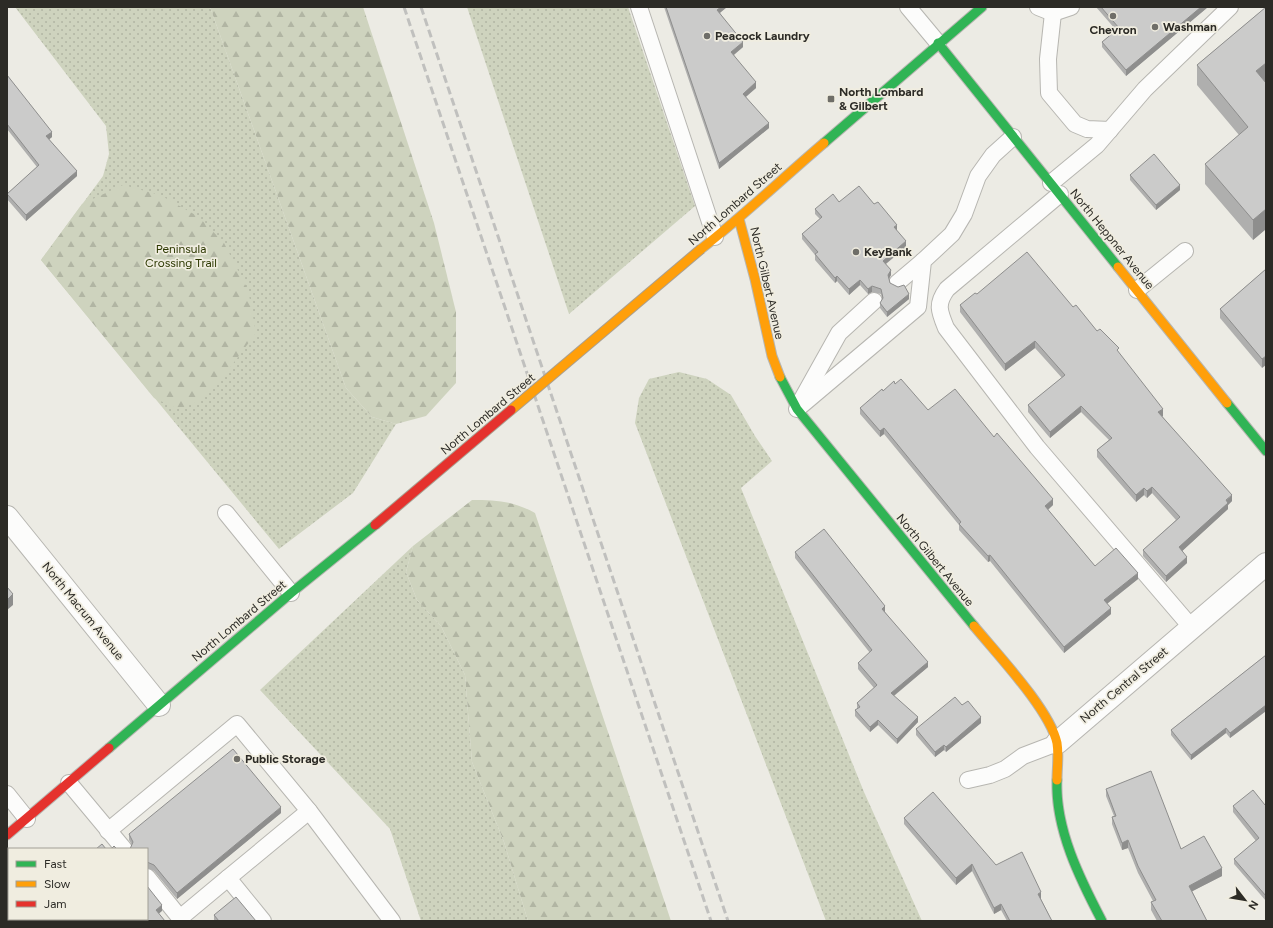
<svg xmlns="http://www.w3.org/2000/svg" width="1273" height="928" font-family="Figtree,sans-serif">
<defs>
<pattern id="green-dots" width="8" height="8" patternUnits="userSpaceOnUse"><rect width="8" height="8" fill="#ced3be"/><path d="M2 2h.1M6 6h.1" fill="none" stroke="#b1b5a3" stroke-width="1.8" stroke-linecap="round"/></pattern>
<pattern id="forest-firs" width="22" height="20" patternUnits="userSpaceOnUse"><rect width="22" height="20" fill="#ced3be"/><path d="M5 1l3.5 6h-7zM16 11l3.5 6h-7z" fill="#b1b5a3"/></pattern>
</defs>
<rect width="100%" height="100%" fill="#ecebe4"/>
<g fill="url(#green-dots)">
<path d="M15,7H210L346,388L372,417L396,424L353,493L279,549L41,260L103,176L109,154L106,126Z"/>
<path d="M467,7H628L695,206L569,314Z"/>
<path d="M679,372L707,379L731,395L755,436L772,461L741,488L864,792L922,921H826L635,423L639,398L649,379Z"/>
<path d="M413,546L406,572L417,600L441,626L465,675L472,762L504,842L528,921H421L390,829L260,690Z"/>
</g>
<g fill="url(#forest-firs)">
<path d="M210,7H363L434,223L456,312V383L426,416L396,424L372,417L346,388Z"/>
<path d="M123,185L160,195L199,217L224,243L248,290L256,333L220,381L197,402L178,409L154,398L41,260L82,204Z"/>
<path d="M472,500C496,500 514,501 535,513L671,921H528L504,842L472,762L465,675L441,626L417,600L406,572L413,546Z"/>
</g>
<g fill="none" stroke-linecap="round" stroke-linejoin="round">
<g stroke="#b7b6b1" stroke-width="18">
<g id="lane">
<path d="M639,7L715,237"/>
<path d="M908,7L938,43"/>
<path d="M1038,7L1053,13L1071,7"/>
<path d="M1053,13L1048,59L1049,93L1075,124L1087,129L1110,130"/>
<path d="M1051,183L1097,145L1145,89L1230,7"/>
<path d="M1060,194L947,289C936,304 939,311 946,328L1037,447L1192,628"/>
<path d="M897,283L923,261"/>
<path d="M1137,290L1185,251"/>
<path d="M801,401L839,333L874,301"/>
<path d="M797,409L918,307L923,261L952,234L964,214L978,176L993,155L1013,137"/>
<path d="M226,513L291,593"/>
<path d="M968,780L990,775L1005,769L1023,756L1057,743"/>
<path d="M69,783L124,849"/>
<path d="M7,794L27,819"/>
<path d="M309,811L392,921"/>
<path d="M108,831L237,724L309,811L228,878"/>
<path d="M147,877L180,918L228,878L263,921"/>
</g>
</g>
<g stroke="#b7b6b1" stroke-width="24">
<g id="street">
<path d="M7,517L159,705"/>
<path d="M1057,743L1266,564"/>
</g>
</g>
<g stroke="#b7b6b1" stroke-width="11">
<g id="fast">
<path d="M938,43L1118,267"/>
<path d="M824,143L982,7"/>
<path d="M780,377L797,409L974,626"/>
<path d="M1227,403L1266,451"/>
<path d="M109,748L291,593L375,525"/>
<path d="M1057,780C1055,829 1080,879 1102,921"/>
</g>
</g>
<g stroke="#b7b6b1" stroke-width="11">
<g id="slow">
<path d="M739,219L755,279L772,356L780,377"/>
<path d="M701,249C743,216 783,178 824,143"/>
<path d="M1118,267L1227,403"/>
<path d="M974,626C997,654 1050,710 1057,743C1059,755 1057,768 1057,780"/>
</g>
</g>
<g stroke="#b7b6b1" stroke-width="11">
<path id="jam" d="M7,835L109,748"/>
</g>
<use href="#lane" stroke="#fcfcfb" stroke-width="16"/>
<use href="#street" stroke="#fcfcfb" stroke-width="22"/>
<use href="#fast" stroke="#30b455" stroke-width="9"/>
<use href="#slow" stroke="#ff9f0a" stroke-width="9"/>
<use href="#jam" stroke="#e5322d" stroke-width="9"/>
<g stroke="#c0c0be" stroke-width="3" stroke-dasharray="8 4" stroke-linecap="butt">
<path d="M404,7L711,921"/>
<path d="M421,7L728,921"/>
</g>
<g stroke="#a99f90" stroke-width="11" stroke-linecap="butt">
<path id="slow-bridge" d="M511,410L701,249"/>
</g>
<g stroke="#a99f90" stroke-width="11" stroke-linecap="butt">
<path id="jam-bridge" d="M375,525L511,410"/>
</g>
<use href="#slow-bridge" stroke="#ff9f0a" stroke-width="9"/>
<use href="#jam-bridge" stroke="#e5322d" stroke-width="9"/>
</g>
<g fill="#afafae">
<path d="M664,7H727L720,13L743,47L734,55L756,88L746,97L769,128L719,169Z"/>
<path d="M1096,7H1208L1126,76L1102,47V42L1116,30Z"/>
<path d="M1266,7V229L1253,240L1205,184V164L1239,135L1197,85V65Z"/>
<path d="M7,75L52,137L49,139L77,176L26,221L7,199V194L37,167L7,129Z"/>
<path d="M1130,175L1180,190L1156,210L1130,180Z"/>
<path d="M839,202L897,230V231L906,247L886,264L891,275L889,279L890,283L909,299L887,317L880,308V303L882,300L881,294L872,292L868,294L860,285L849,295L837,281L835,283L815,260V255L802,239V234L820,219L815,214V209Z"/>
<path d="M1266,269L1262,368L1220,318V309Z"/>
<path d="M977,294L1073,307L1119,353L1163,416H1162L1232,501L1228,505V509L1182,551L1187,563L1166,582L1143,556V550L1176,520L1152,493L1147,498L1144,495L1136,502L1097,457V450L1109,440L1081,412L1050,438L1028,412V405L1062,378L1035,348L1005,371L960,312V305Z"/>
<path d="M895,384L928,410L994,437L1053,505L1048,510L1095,566L1138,579L1107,604L1111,614L1064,653L990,561L988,562L959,530V525L884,434L880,437L860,414V408L883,391Z"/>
<path d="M795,552L885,612L928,667L894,696L918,722L897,744L878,725L870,732L855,716V710L857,709V703L874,688L858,669V663L870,653L795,558Z"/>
<path d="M1266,655V711L1230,738L1226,733L1191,760L1171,735V730Z"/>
<path d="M962,705L981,723L946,752L944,750L935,757L916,735V729Z"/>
<path d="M1106,789L1181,849L1222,876L1192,891L1207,921H1157L1151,910V902L1153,901L1138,873L1128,848L1122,850L1112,824V817L1114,816L1106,796Z"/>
<path d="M1266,804V901L1234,864V859L1256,841L1233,812V806L1265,805Z"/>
<path d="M281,813L177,899L154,871L147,868V849L132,845L129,840V834Z"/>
<path d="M904,818L996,865L1041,899L1052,921H1007L1001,910L994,914L972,871L956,885L904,824Z"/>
<path d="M214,915L256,921H214Z"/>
</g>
<g fill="#8e8e8d">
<path d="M721,7H727L717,15V10Z"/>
<path d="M1201,7H1208L1126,76V70Z"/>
<path d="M743,42V47L731,57V52Z"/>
<path d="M1266,63V83L1256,71Z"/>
<path d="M756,82V88L743,99V94Z"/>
<path d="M769,123V128L719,169V163Z"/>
<path d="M52,132V137L46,142V136Z"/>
<path d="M77,171V176L26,221V215Z"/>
<path d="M1180,185V190L1156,210V205Z"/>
<path d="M1266,209V229L1253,240V220Z"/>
<path d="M897,225V230L894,233V227Z"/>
<path d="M906,241V247L883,266V261Z"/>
<path d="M891,270V275L888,280V275Z"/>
<path d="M837,276V281L835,283V278Z"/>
<path d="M860,280V285L849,295V289Z"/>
<path d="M872,286V292L868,294V289Z"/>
<path d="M909,294V299L887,317V312Z"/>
<path d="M1035,341V348L1005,371V364Z"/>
<path d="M1266,356V365L1262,368V359Z"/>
<path d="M1081,406V412L1050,438V432Z"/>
<path d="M1163,409V416L1158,419V412Z"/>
<path d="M884,428V434L880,437V431Z"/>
<path d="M1152,487V493L1147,498V491Z"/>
<path d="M1144,488V495L1136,502V495Z"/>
<path d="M1232,495V501L1228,505V509L1179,554V547Z"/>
<path d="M1053,499V505L1045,512V506Z"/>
<path d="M990,555V561L988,562V556Z"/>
<path d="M1187,557V563L1166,582V576Z"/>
<path d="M1138,573V579L1104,606V600Z"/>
<path d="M13,594V605L7,610V600Z"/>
<path d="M885,606V612L882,614V609Z"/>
<path d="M1111,608V614L1064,653V647Z"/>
<path d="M928,662V667L891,698V693Z"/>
<path d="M1266,705V711L1230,738V733Z"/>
<path d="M918,717V722L897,744V739Z"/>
<path d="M981,717V723L946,752V747Z"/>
<path d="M878,720V725L870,732V727Z"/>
<path d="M1226,728V733L1191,760V755Z"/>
<path d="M944,745V750L935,757V752Z"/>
<path d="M281,807V813L177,899V893Z"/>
<path d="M1128,840V848L1122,850V843Z"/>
<path d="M972,864V871L956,885V878Z"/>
<path d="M1222,868V876L1189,893V886Z"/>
<path d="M1041,892V899L1038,900V894Z"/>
<path d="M1001,904V910L994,914V908Z"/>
<path d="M162,905V911L156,916V910Z"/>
</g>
<g fill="#cbcbca" stroke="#8e8e8d">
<path d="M666,7H721L717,10L743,42L731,52L756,82L743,94L769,123L719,163Z"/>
<path d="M1101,7H1201L1126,70L1102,42L1119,28Z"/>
<path d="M1266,7V63L1256,71L1266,83V209L1253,220L1205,164L1248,127L1197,65Z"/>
<path d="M7,75L52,132L46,136L77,171L26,215L7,194L39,165L7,124Z"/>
<path d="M1154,154L1180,185L1156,205L1130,175Z"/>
<path d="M859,186L874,204L878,202L897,225L894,227L906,241L883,261L891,270L888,275L890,283L898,287L904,285L909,294L887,312L880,303L883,298L881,289L872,286L868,289L860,280L849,289L837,276L835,278L815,254L818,252L802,234L822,217L815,209L833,194L839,202Z"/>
<path d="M1027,252L1073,307L1076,305L1097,331L1100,329L1119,348L1117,350L1163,409L1158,412L1232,495L1226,500L1228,503L1179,547L1187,557L1166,576L1143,550L1180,517L1152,487L1147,491L1144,488L1136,495L1097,450L1112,438L1081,406L1050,432L1028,405L1065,375L1035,341L1005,364L960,305L975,293L977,294Z"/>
<path d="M1266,269V356L1262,359L1220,309Z"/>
<path d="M901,379L928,410L955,389L994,437L997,433L1053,499L1045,506L1095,566L1116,548L1138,573L1104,600L1111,608L1064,647L990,555L988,556L959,524L961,522L884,428L880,431L860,408L882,389L883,391L894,381L895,384Z"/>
<path d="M824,529L885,606L882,609L928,662L891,693L918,717L897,739L878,720L870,727L855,710L860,707L857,703L877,685L858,663L872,650L795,552Z"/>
<path d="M7,587L13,594L7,600Z"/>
<path d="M1266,655V705L1230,733L1226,728L1191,755L1171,730Z"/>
<path d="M955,697L962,705L968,701L981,717L946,747L944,745L935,752L916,729Z"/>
<path d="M233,749L281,807L177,893L154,865L147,862V849H130L133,842L129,834Z"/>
<path d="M1151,771L1181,849L1204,836L1222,868L1189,886L1207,921H1162L1151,902L1156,900L1138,866L1128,840L1122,843L1112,817L1116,816L1106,789Z"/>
<path d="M1253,790L1265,805L1266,804V896L1234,859L1259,838L1233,806Z"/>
<path d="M933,792L996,865L1022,852L1041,892L1038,894L1052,921H1010L1001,904L994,908L972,864L956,878L904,818Z"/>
<path d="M102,844L106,849H96Z"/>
<path d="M114,846L117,849H111Z"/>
<path d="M147,886L162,905L156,910L165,921H9L12,919H147Z"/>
<path d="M236,897L256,921H219L214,915Z"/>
</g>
<g fill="#6f6e68" stroke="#f0ede0" stroke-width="1.5">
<circle cx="1113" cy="16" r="4"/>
<circle cx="1155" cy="27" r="4"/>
<circle cx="707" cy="36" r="4"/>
<rect x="827" y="95" width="8" height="8" rx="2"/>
<circle cx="856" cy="252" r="4"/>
<circle cx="237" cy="759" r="4"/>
</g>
<g text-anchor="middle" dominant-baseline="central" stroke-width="3.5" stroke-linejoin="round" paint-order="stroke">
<g font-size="12" font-weight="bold" fill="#2c2b26" stroke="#f0ede0" text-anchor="start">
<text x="1163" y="27">Washman</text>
<text x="1113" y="30" text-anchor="middle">Chevron</text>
<text x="715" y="36">Peacock Laundry</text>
<text x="839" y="92">North Lombard<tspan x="839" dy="14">&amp; Gilbert</tspan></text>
<text x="864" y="252">KeyBank</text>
<text x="245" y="759">Public Storage</text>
</g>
<g font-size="12" fill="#2c2b26" stroke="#f0ede0">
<text transform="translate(735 204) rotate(-41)">North Lombard Street</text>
<text transform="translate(1112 239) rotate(51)">North Heppner Avenue</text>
<text transform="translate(767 283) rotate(77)">North Gilbert Avenue</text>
<text transform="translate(488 414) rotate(-40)">North Lombard Street</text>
<text transform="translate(935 560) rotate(51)">North Gilbert Avenue</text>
<text transform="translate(83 611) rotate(51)">North Macrum Avenue</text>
<text transform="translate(239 621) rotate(-40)">North Lombard Street</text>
<text transform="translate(1124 685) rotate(-40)">North Central Street</text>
</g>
<g font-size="12" fill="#2c3800" stroke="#f0ede0">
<text x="181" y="249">Peninsula<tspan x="181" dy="14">Crossing Trail</tspan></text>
</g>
</g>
<rect width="1273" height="928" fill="none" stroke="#2c2b26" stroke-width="16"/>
<rect x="8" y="848" width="140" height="72" fill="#f0ede0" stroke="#a29f96"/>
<rect x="16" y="861" width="20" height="6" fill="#30b455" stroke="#a29f96"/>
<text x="44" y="868" font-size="12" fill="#2c2b26">Fast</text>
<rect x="16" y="881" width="20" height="6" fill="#ff9f0a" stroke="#a29f96"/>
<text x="44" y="888" font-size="12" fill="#2c2b26">Slow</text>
<rect x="16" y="901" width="20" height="6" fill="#e5322d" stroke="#a29f96"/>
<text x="44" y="908" font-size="12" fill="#2c2b26">Jam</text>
<g transform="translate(1245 900) rotate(121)" stroke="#f0ede0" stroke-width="3" paint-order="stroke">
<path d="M0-3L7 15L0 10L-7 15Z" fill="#2c2b26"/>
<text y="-6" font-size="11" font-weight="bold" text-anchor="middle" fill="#2c2b26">N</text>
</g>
</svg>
